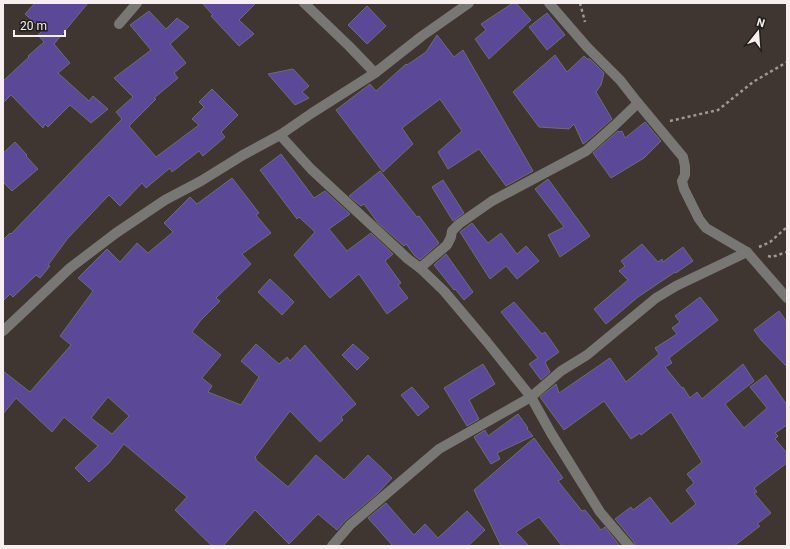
<svg xmlns="http://www.w3.org/2000/svg" width="790" height="549" font-family="Roboto,sans-serif">
<rect width="100%" height="100%" fill="#3f3531"/>
<g fill="#5b4897" stroke="#6e6c76" fill-rule="evenodd">
<path d="M35,3H88L54,44L70,63L58,73L89,101L93,96L108,109L91,123L70,105L48,127L45,124L43,128L11,95L3,103V81L29,57L28,56L44,42L38,35L43,30L25,14Z"/>
<path d="M202,3H256L239,20L254,34L239,46L211,16L213,15Z"/>
<path d="M513,3H516L531,20L489,59L475,39L486,30L481,24Z"/>
<path d="M367,6L386,26L367,44L348,25Z"/>
<path d="M149,11L166,29L177,18L189,27L170,44L186,63L174,73L178,78L154,98L156,99L129,126L156,157L199,125L192,119L204,107L199,102L212,89L238,115L221,132L225,137L203,156L199,151L172,172L170,168L146,188L142,183L120,206L109,195L68,238L48,265L50,266L40,278L36,275L13,297L10,294L3,301V240L10,233L11,234L122,119L116,112L133,97L114,78L151,50L130,25Z"/>
<path d="M547,13L565,35L547,50L529,27Z"/>
<path d="M437,35L454,57L463,50L533,171L506,186L479,149L448,169L438,152L462,131L440,99L402,128L413,144L383,172L336,110L370,84L376,91L406,64L407,65L426,52Z"/>
<path d="M555,55L567,72L584,56L587,59H590L604,73L601,85L596,92L612,119L586,142L583,144L574,124L569,129L539,127L513,92Z"/>
<path d="M293,69L309,86L302,92L309,98L295,105L268,74Z"/>
<path d="M645,122L661,141L644,158L611,178L593,153L618,131L619,132L622,131L625,138Z"/>
<path d="M15,142L27,155L26,156L38,169L12,191L3,182V153Z"/>
<path d="M281,154L314,198L325,191L350,214L329,229L347,251L371,233L393,254L385,261L401,283L398,285L408,298L387,314L359,274L330,298L294,255L315,232L299,217L297,219L260,170Z"/>
<path d="M380,171L417,217L419,216L439,243L420,260L414,255L406,244L404,246L378,223L364,204L361,206L349,196Z"/>
<path d="M232,178L259,213L256,215L271,233L242,254L251,264L216,298L220,301L201,320L192,332L221,355L202,378L212,386L208,392L241,405L259,377L241,361L256,344L279,364L287,357L290,361L305,345L356,404L341,417L343,420L320,442L290,411L255,457L256,458V460L288,487L316,455L344,480L368,455L392,478L378,493L346,520L337,530L318,514L289,544L255,510L223,546H212L175,510L187,497L124,444L109,463L89,482L75,468L98,446L64,417L52,432L16,398L3,414V371L30,392L71,345L60,336L93,291L78,278L107,249L120,262L137,243L148,253L173,232L164,223L190,197L197,204ZM108,397L129,416L112,434L91,418Z"/>
<path d="M548,179L590,236L560,257L548,235L564,227L535,189Z"/>
<path d="M443,180L464,213L453,221L432,187Z"/>
<path d="M472,223L488,243L501,233L517,254L526,246L539,261L517,279L506,266L490,279L460,232Z"/>
<path d="M642,244L658,262L662,259L663,262L683,247L693,261L676,273L675,272L638,297L606,324L594,309L628,280L619,271L625,266L621,261Z"/>
<path d="M446,254L473,292L464,300L455,289L454,290L434,265Z"/>
<path d="M270,279L294,302L282,315L258,292Z"/>
<path d="M700,297L718,320L669,358L672,363L665,367L682,388L683,387L690,398L697,392L702,399L743,364L754,381L725,404L744,428L767,408L750,387L766,375L787,405V425L775,433L778,436L775,439L787,453V463L754,488L757,492L754,493L771,513L757,524L760,526L734,546H635L634,542L615,519L631,507L633,510L650,497L671,524L696,504L686,490L694,483L687,474L702,462L671,412L641,435L640,433L631,439L604,401L564,430L540,397L556,384L559,393L610,358L626,382L659,354L655,348L677,334L672,328L680,322L675,316Z"/>
<path d="M514,302L542,334L545,332L559,352L545,362L550,372L541,380L529,364L538,358L501,312Z"/>
<path d="M779,311L787,322V367L761,340L754,330Z"/>
<path d="M353,344L369,358L357,370L342,355Z"/>
<path d="M483,364L495,384L469,400L479,419L467,426L444,388Z"/>
<path d="M412,387L429,407L418,416L401,395Z"/>
<path d="M518,414L528,428L527,429L533,436L497,453L500,459L491,464L474,437L485,430L488,436Z"/>
<path d="M534,438L563,478L558,481L582,511L585,510L601,530L605,527L620,546H562L539,517L516,532L529,546H501L474,490Z"/>
<path d="M386,503L414,535L425,524L438,538L467,511L485,530L468,546H393L368,518Z"/>
</g>
<g fill="none" stroke-linecap="round" stroke-linejoin="round">
<g stroke="#a09895" stroke-width="2.5" stroke-dasharray="3 3" stroke-linecap="butt">
<path d="M580,3L585,22"/>
<path d="M670,121L718,110L753,82L787,62"/>
<path d="M759,247L770,242L787,227"/>
<path d="M768,256L772,257L787,252"/>
</g>
<g stroke="#797773" stroke-width="10">
<path d="M304,3L349,46L375,73"/>
<path d="M549,3L587,47L620,80L638,103L683,157L685,166V175L682,181L684,189L699,219L706,228L747,252L787,298"/>
<path d="M119,24L137,3"/>
<path d="M280,135L311,169L408,259L420,268L444,291L487,342L531,397L551,433L600,512L629,546"/>
<path d="M420,268L447,245L451,237L452,231L459,224L492,201L586,151L614,126L638,103"/>
<path d="M3,331L70,268L116,233L165,200L201,181L243,155L280,135L312,113L375,73L422,36L469,3"/>
<path d="M332,546L350,525L439,449L531,397L561,371L587,355L656,298L676,286L747,252"/>
</g>
</g>
<rect width="790" height="549" fill="none" stroke="#f6efed" stroke-width="8"/>
<g transform="translate(758 32) rotate(17)" stroke="#221e1c" stroke-width="3" paint-order="stroke">
<path d="M0-3L7 15L0 10L-7 15Z" fill="#f6efed"/>
<text y="-6" font-size="11" font-weight="bold" text-anchor="middle" fill="#f6efed">N</text>
</g>
<path d="M14 30v6h51v-6" fill="none" stroke="#f6efed" stroke-width="2"/>
<text x="20" y="30" font-size="12" fill="#f6efed" stroke="#221e1c" stroke-width="3" paint-order="stroke">20 m</text>
</svg>
